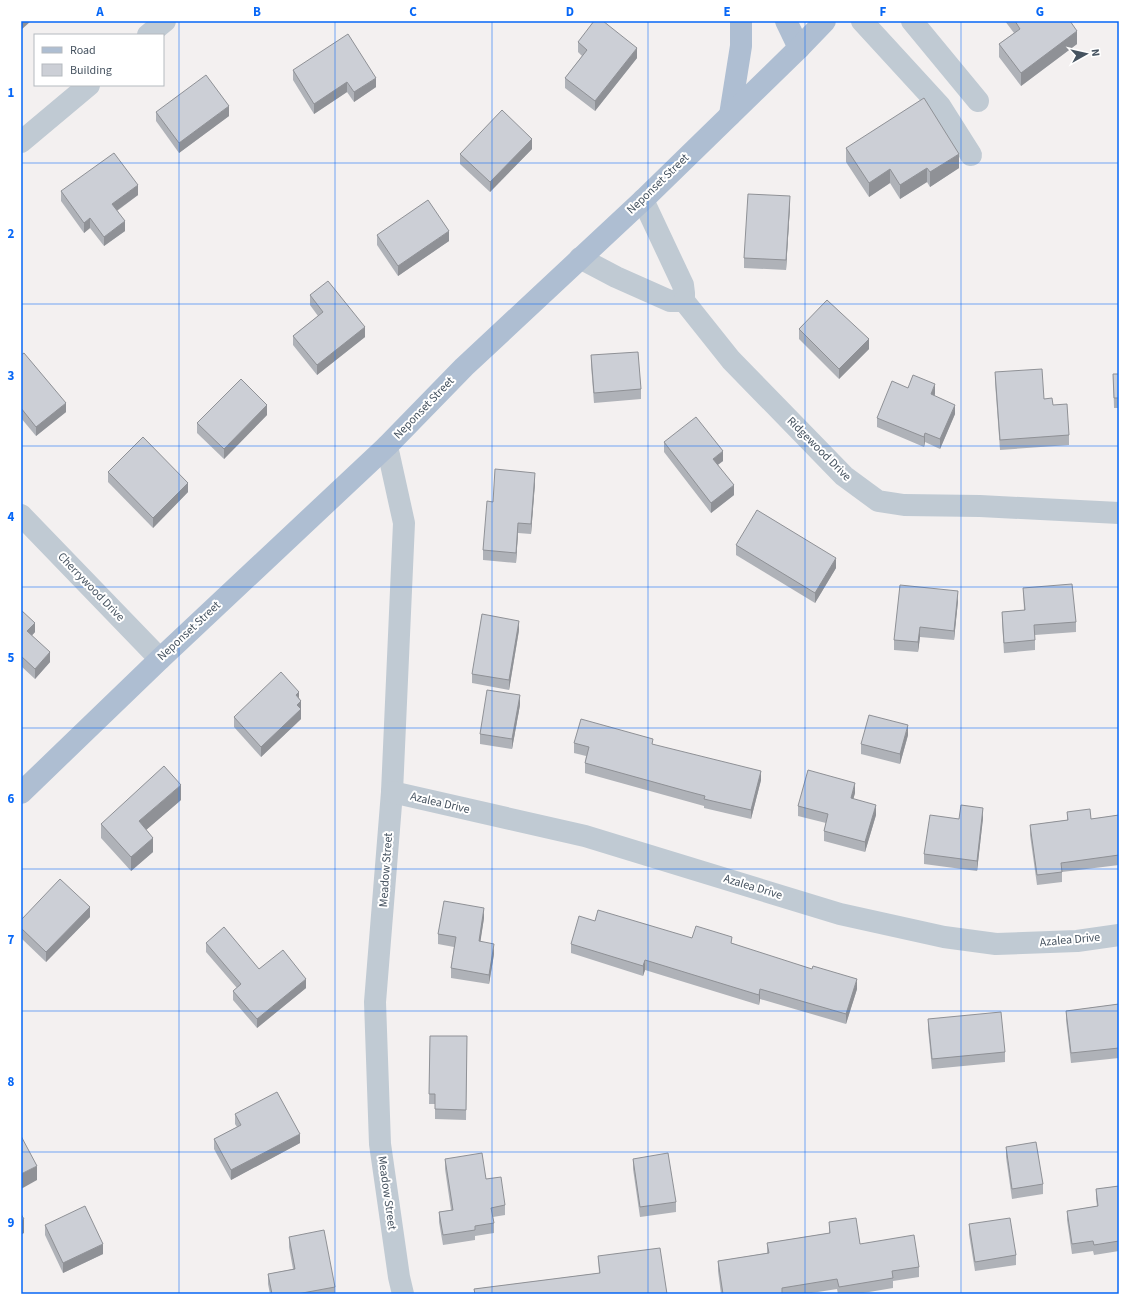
<svg xmlns="http://www.w3.org/2000/svg" width="1140" height="1315" font-family="'Source Sans 3',sans-serif">
<rect width="100%" height="100%" fill="#f3f0f0"/>
<g fill="none" stroke-linecap="round" stroke-linejoin="round">
<g stroke="#c0cad3" stroke-width="22">
<path d="M862,21L940,106L971,155"/>
<path d="M912,21L978,101"/>
<path d="M148,35L165,21"/>
<path d="M21,142L89,85"/>
<path d="M580,258L616,277L670,301H684V293L683,285L643,200"/>
<path d="M684,301L731,360L844,476L878,501L904,505L980,506L1119,513"/>
<path d="M387,446L404,523L392,792L375,1002L380,1144L399,1277L403,1294"/>
<path d="M21,515L160,659"/>
<path d="M392,792L585,836L840,914L944,937L996,944L1077,941L1119,935"/>
</g>
<g stroke="#aebed2" stroke-width="22">
<path d="M786,21L799,48"/>
<path d="M730,115L741,46V21"/>
<path d="M21,793L160,659L387,446L464,367L643,200L799,48L825,21"/>
</g>
</g>
<g fill="#afb2b8">
<path d="M1005,21H1070L1077,44L1021,86L999,57V44L1014,33Z"/>
<path d="M578,42L637,58L595,111L565,88V78L582,56L578,52Z"/>
<path d="M293,70L376,87L354,102L347,92L314,114L293,80Z"/>
<path d="M156,112L229,116L179,153L156,121Z"/>
<path d="M846,148L959,168L930,187L927,182L900,199L890,183L869,197L846,162Z"/>
<path d="M532,149L490,192L460,164V154Z"/>
<path d="M61,191L138,195L117,211L125,231L104,246L90,228L84,233L61,201Z"/>
<path d="M790,206L786,270L744,268V258Z"/>
<path d="M377,235L449,241L398,276L377,245Z"/>
<path d="M310,295L365,337L317,375L293,345V336L318,316L310,305Z"/>
<path d="M799,329L869,349L839,379L799,339Z"/>
<path d="M21,355L66,412L36,436L21,418Z"/>
<path d="M591,355L641,389V399L594,403L591,365Z"/>
<path d="M995,372L1044,399L1069,435V445L1000,450L995,382Z"/>
<path d="M1113,374H1119V408H1114Z"/>
<path d="M908,388L935,394L934,396L955,414L940,449L925,442L924,447L877,427V418Z"/>
<path d="M267,415L224,459L197,433V423Z"/>
<path d="M664,442L723,461L718,465L734,495L711,513L664,452Z"/>
<path d="M108,472L188,492L153,528L108,482Z"/>
<path d="M535,483L531,534L518,533L516,563L483,560V550L493,502Z"/>
<path d="M736,545L836,568L815,603L736,555Z"/>
<path d="M1023,588L1076,622V632L1035,635V650L1004,653L1002,622V612L1024,610Z"/>
<path d="M958,601L954,640L920,637L918,652L894,650V640Z"/>
<path d="M21,610L35,632L32,635L50,662L35,679L21,666Z"/>
<path d="M519,630L509,690L472,683V674Z"/>
<path d="M299,698L301,701V719L261,757L234,727V717Z"/>
<path d="M520,705L512,749L480,744V734Z"/>
<path d="M908,735L900,764L861,754V744Z"/>
<path d="M574,743L653,745L761,780L751,819L704,808V806L686,801L585,773V763L586,756L574,753Z"/>
<path d="M855,793L853,799L876,815L865,852L824,841V831L826,823L798,816V806Z"/>
<path d="M181,800L146,830L153,852L131,871L101,838V824Z"/>
<path d="M1067,812L1091,819L1119,815V865L1062,872V882L1037,885L1030,835V825L1067,820Z"/>
<path d="M983,818L977,871L924,864V854Z"/>
<path d="M90,917L46,962L21,938V920Z"/>
<path d="M484,918L480,942L494,954L489,984L451,978V968L454,947L438,944V934Z"/>
<path d="M595,921L692,938L732,943L857,989L846,1024L760,999L759,1005L645,970L643,976L571,953V944Z"/>
<path d="M206,943L259,969L306,988L257,1028L233,1000V991L237,988L206,952Z"/>
<path d="M1119,1004V1058L1071,1063L1066,1020V1011Z"/>
<path d="M928,1019L1005,1052V1062L932,1069L928,1029Z"/>
<path d="M430,1036H467L466,1120L435,1119V1104H429Z"/>
<path d="M235,1114L300,1143L231,1180L214,1149V1139L237,1127L235,1124Z"/>
<path d="M1006,1147L1043,1184V1194L1012,1199L1006,1157Z"/>
<path d="M445,1159L486,1179L505,1205V1215L493,1217L494,1223V1233L475,1236V1240L443,1245L439,1222V1212L451,1210L445,1169Z"/>
<path d="M633,1159L676,1202V1212L640,1217L633,1169Z"/>
<path d="M1119,1186V1251L1094,1255L1093,1251L1072,1254L1067,1220V1211L1097,1206L1096,1199V1189Z"/>
<path d="M829,1222L860,1244L919,1267V1277L893,1281V1288L857,1294H838L837,1289L805,1294H721L718,1271V1261L767,1253V1243L829,1233Z"/>
<path d="M969,1224L1016,1255V1265L975,1271L969,1234Z"/>
<path d="M45,1225L103,1254L63,1273L45,1235Z"/>
<path d="M289,1237L335,1287V1294H270L268,1284V1274L293,1269L289,1247Z"/>
<path d="M598,1256L667,1294H474V1289L599,1273Z"/>
</g>
<g fill="#8f9196">
<path d="M21,21H31L21,30Z"/>
<path d="M1077,31V44L1021,86V73Z"/>
<path d="M637,48V58L595,111V101Z"/>
<path d="M376,78V87L354,102V92Z"/>
<path d="M347,82V92L314,114V104Z"/>
<path d="M229,106V116L179,153V143Z"/>
<path d="M532,139V149L490,192V182Z"/>
<path d="M959,154V168L930,187V172Z"/>
<path d="M927,168V182L900,199V185Z"/>
<path d="M890,169V183L869,197V183Z"/>
<path d="M138,185V195L112,214V204Z"/>
<path d="M790,196V206L786,270V260Z"/>
<path d="M90,218V228L84,233V223Z"/>
<path d="M125,221V231L104,246V237Z"/>
<path d="M449,231V241L398,276V266Z"/>
<path d="M365,327V337L317,375V365Z"/>
<path d="M869,339V349L839,379V369Z"/>
<path d="M935,384V394L931,404V394Z"/>
<path d="M66,403V412L36,436V427Z"/>
<path d="M267,405V415L224,459V449Z"/>
<path d="M955,405V414L940,449V439Z"/>
<path d="M925,433V442L924,447V437Z"/>
<path d="M723,451V461L713,468V459Z"/>
<path d="M535,473V483L531,534V524Z"/>
<path d="M188,483V492L153,528V518Z"/>
<path d="M734,485V495L711,513V503Z"/>
<path d="M518,523V533L516,563V553Z"/>
<path d="M836,558V568L815,603V593Z"/>
<path d="M958,591V601L954,640V631Z"/>
<path d="M519,621V630L509,690V680Z"/>
<path d="M35,623V632L27,641V631Z"/>
<path d="M920,627V637L918,652V642Z"/>
<path d="M50,652V662L35,679V669Z"/>
<path d="M299,692V702L296,695Z"/>
<path d="M520,695V705L512,749V739Z"/>
<path d="M301,701V719L261,757V747L297,705Z"/>
<path d="M908,725V735L900,764V754Z"/>
<path d="M761,771V780L751,819V810Z"/>
<path d="M855,783V793L851,808V798Z"/>
<path d="M181,785V800L139,836V821Z"/>
<path d="M876,805V815L865,852V842Z"/>
<path d="M983,808V818L977,871V861Z"/>
<path d="M153,838V852L131,871V857Z"/>
<path d="M90,907V917L46,962V952Z"/>
<path d="M484,908V918L479,951V941Z"/>
<path d="M494,944V954L489,984V975Z"/>
<path d="M645,960V970L643,976V966Z"/>
<path d="M306,979V988L257,1028V1019Z"/>
<path d="M857,979V989L846,1024V1014Z"/>
<path d="M760,989V999L759,1005V995Z"/>
<path d="M300,1134V1143L231,1180V1170Z"/>
<path d="M37,1166V1180L21,1189V1174Z"/>
<path d="M24,1219V1233L21,1235V1221Z"/>
<path d="M103,1244V1254L63,1273V1263Z"/>
</g>
<g fill="#cccfd6" stroke="#8f9196">
<path d="M594,21H603L637,48L595,101L565,78L587,50L578,42Z"/>
<path d="M1015,21H1070L1077,31L1021,73L999,44L1020,29Z"/>
<path d="M348,34L376,78L354,92L347,82L314,104L293,70Z"/>
<path d="M206,75L229,106L179,143L156,112Z"/>
<path d="M924,98L959,154L930,172L927,168L900,185L890,169L869,183L846,148Z"/>
<path d="M502,110L532,139L490,182L460,154Z"/>
<path d="M114,153L138,185L112,204L125,221L104,237L90,218L84,223L61,191Z"/>
<path d="M748,194L790,196L786,260L744,258Z"/>
<path d="M428,200L449,231L398,266L377,235Z"/>
<path d="M328,281L365,327L317,365L293,336L323,312L310,295Z"/>
<path d="M827,300L869,339L839,369L799,329Z"/>
<path d="M638,352L641,389L594,393L591,355Z"/>
<path d="M24,353L66,403L36,427L21,408V355Z"/>
<path d="M1042,369L1044,399L1052,398L1053,405L1067,404L1069,435L1000,440L995,372Z"/>
<path d="M1113,374H1119V398H1114Z"/>
<path d="M913,375L935,384L931,394L955,405L940,439L925,433L924,437L877,418L892,381L908,388Z"/>
<path d="M241,379L267,405L224,449L197,423Z"/>
<path d="M696,417L723,451L713,459L734,485L711,503L664,442Z"/>
<path d="M143,437L188,483L153,518L108,472Z"/>
<path d="M495,469L535,473L531,524L518,523L516,553L483,550L487,501L493,502Z"/>
<path d="M757,510L836,558L815,593L736,545Z"/>
<path d="M1072,584L1076,622L1034,625L1035,640L1004,643L1002,612L1025,610L1023,588Z"/>
<path d="M900,585L958,591L954,631L920,627L918,642L894,640Z"/>
<path d="M21,610L35,623L27,631L50,652L35,669L21,656Z"/>
<path d="M482,614L519,621L509,680L472,674Z"/>
<path d="M281,672L299,692L296,695L301,701L297,705L301,709L261,747L234,717Z"/>
<path d="M487,690L520,695L512,739L480,734Z"/>
<path d="M869,715L908,725L900,754L861,744Z"/>
<path d="M581,719L653,739L652,744L761,771L751,810L704,799L705,796L686,791L585,763L589,747L574,743Z"/>
<path d="M164,766L181,785L139,821L153,838L131,857L101,824Z"/>
<path d="M808,770L855,783L851,798L876,805L865,842L824,831L828,814L798,806Z"/>
<path d="M961,805L983,808L977,861L924,854L930,815L959,819Z"/>
<path d="M1090,809L1091,819L1119,815V855L1061,863L1062,872L1037,875L1030,825L1068,820L1067,812Z"/>
<path d="M60,879L90,907L46,952L21,928V920Z"/>
<path d="M444,901L484,908L479,941L494,944L489,975L451,968L456,937L438,934Z"/>
<path d="M598,910L692,938L696,926L732,937L731,943L812,969L813,966L857,979L846,1014L760,989L759,995L645,960L643,966L571,944L579,916L595,921Z"/>
<path d="M224,927L259,969L283,950L306,979L257,1019L233,991L241,984L206,943Z"/>
<path d="M1119,1004V1048L1071,1053L1066,1011Z"/>
<path d="M1001,1012L1005,1052L932,1059L928,1019Z"/>
<path d="M430,1036H467L466,1110L435,1109V1094H429Z"/>
<path d="M277,1092L300,1134L231,1170L214,1139L241,1125L235,1114Z"/>
<path d="M21,1136L37,1166L21,1174Z"/>
<path d="M1036,1142L1043,1184L1012,1189L1006,1147Z"/>
<path d="M482,1153L486,1179L501,1177L505,1205L491,1208L494,1223L475,1226V1230L443,1235L439,1212L453,1210L445,1159Z"/>
<path d="M668,1153L676,1202L640,1207L633,1159Z"/>
<path d="M1119,1186V1241L1094,1245L1093,1241L1072,1244L1067,1211L1098,1206L1096,1189Z"/>
<path d="M85,1206L103,1244L63,1263L45,1225Z"/>
<path d="M21,1214L24,1219L21,1221Z"/>
<path d="M856,1218L860,1244L914,1235L919,1267L892,1271L893,1278L839,1287L837,1279L782,1288V1294H723L718,1261L769,1253L767,1243L830,1233L829,1222Z"/>
<path d="M1010,1218L1016,1255L975,1262L969,1224Z"/>
<path d="M324,1230L335,1287L297,1294H272L268,1274L295,1269L289,1237Z"/>
<path d="M660,1248L667,1294H475L474,1289L600,1273L598,1256Z"/>
</g>
<path fill="none" stroke="#0767f6" stroke-width="1" stroke-opacity="0.55" d="M179,21V1294M335,21V1294M492,21V1294M648,21V1294M805,21V1294M961,21V1294M21,163H1119M21,304H1119M21,446H1119M21,587H1119M21,728H1119M21,869H1119M21,1011H1119M21,1152H1119"/>
<g text-anchor="middle" dominant-baseline="central" stroke-width="4" stroke-linejoin="round" paint-order="stroke">
<g font-size="12" fill="#465360" stroke="#fff">
<text transform="translate(658 184) rotate(-44)">Neponset Street</text>
<text transform="translate(424 408) rotate(-46)">Neponset Street</text>
<text transform="translate(819 449) rotate(45)">Ridgewood Drive</text>
<text transform="translate(91 587) rotate(46)">Cherrywood Drive</text>
<text transform="translate(189 631) rotate(-43)">Neponset Street</text>
<text transform="translate(440 803) rotate(13)">Azalea Drive</text>
<text transform="translate(386 870) rotate(-86)">Meadow Street</text>
<text transform="translate(753 887) rotate(17)">Azalea Drive</text>
<text transform="translate(1070 940) rotate(-5)">Azalea Drive</text>
<text transform="translate(387 1193) rotate(82)">Meadow Street</text>
</g>
</g>
<rect width="1140" height="1315" fill="none" stroke="#ffffff" stroke-width="44"/>
<rect x="34" y="34" width="130" height="52" fill="#ffffff" stroke="#b5babf"/>
<rect x="42" y="47" width="20" height="6" fill="#aebed2" stroke="#b5babf"/>
<text x="70" y="54" font-size="12" fill="#465360">Road</text>
<rect x="42" y="64" width="20" height="12" fill="#cccfd6" stroke="#b5babf"/>
<text x="70" y="74" font-size="12" fill="#465360">Building</text>
<g transform="translate(1086 54) rotate(82)" stroke="#ffffff" stroke-width="3" paint-order="stroke">
<path d="M0-3L7 15L0 10L-7 15Z" fill="#465360"/>
<text y="-6" font-size="11" font-weight="bold" text-anchor="middle" fill="#465360">N</text>
</g>
<rect x="22" y="22" width="1096" height="1271" fill="none" stroke="#0767f6" stroke-width="1.5"/>
<g font-size="13" text-anchor="middle" font-weight="bold" fill="#0767f6">
<text x="100" y="16">A</text>
<text x="257" y="16">B</text>
<text x="413" y="16">C</text>
<text x="570" y="16">D</text>
<text x="727" y="16">E</text>
<text x="883" y="16">F</text>
<text x="1040" y="16">G</text>
<text x="11" y="97">1</text>
<text x="11" y="238">2</text>
<text x="11" y="380">3</text>
<text x="11" y="521">4</text>
<text x="11" y="662">5</text>
<text x="11" y="803">6</text>
<text x="11" y="944">7</text>
<text x="11" y="1086">8</text>
<text x="11" y="1227">9</text>
</g>
</svg>
